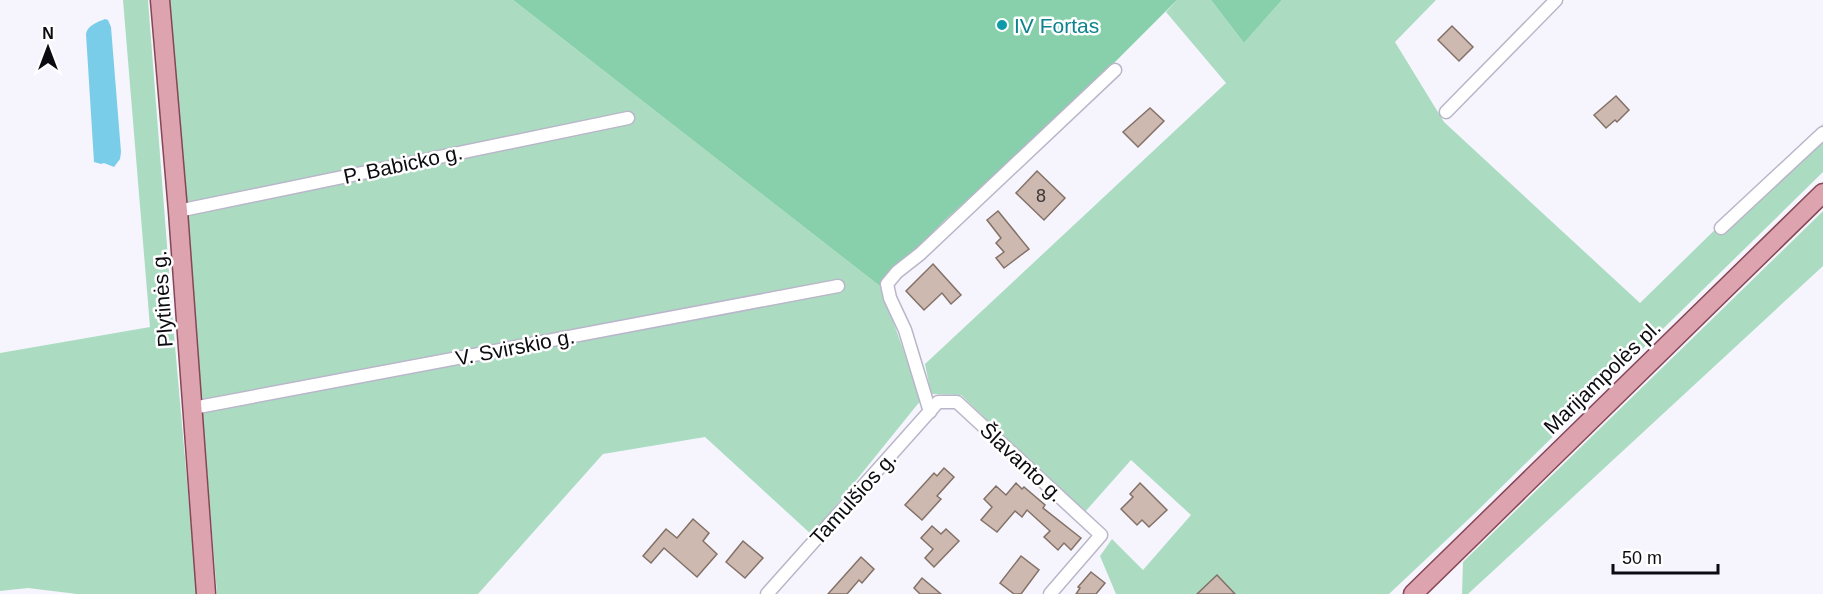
<svg xmlns="http://www.w3.org/2000/svg" width="1823" height="594" font-family="Helvetica,sans-serif">
<rect width="100%" height="100%" fill="#f6f5fd"/>
<g fill="#abdcc2">
<path d="M123,0H148L173,323L197,594H77L28,588L0,591V353L150,327Z"/>
<path d="M169,0H513L881,287L921,400L812,535L705,437L603,454L478,594H217Z"/>
<path d="M1177,0H1211L1244,43L1282,0H1436L1395,42L1444,122L1640,303L1823,124V172L1474,514L1389,594H1116L1100,556L1112,539L1143,570L1191,515L1131,460L1084,513L961,395L931,394L925,364L1226,83L1166,12Z"/>
<path d="M1823,211V266L1468,594H1462L1463,562Z"/>
</g>
<g fill="#87d0ab">
<path d="M513,0H1177L1069,108L946,219L886,279L881,287Z"/>
<path d="M1211,0H1282L1244,43Z"/>
</g>
<path fill="#79cde9" d="M105,19L108,20L111,27L121,152L120,159L114,167L104,163L101,164L94,162L86,34C87,26 97,22 105,19Z"/>
<g fill="#cdb9af" stroke="#837168" stroke-width="1.5">
<path d="M1452,26L1473,47L1459,61L1438,40Z"/>
<path d="M1616,96L1629,110L1617,122L1615,120L1606,128L1594,115Z"/>
<path d="M1150,108L1164,121L1138,147L1123,132Z"/>
<path d="M1037,171L1065,198L1044,220L1016,193Z"/>
<path d="M998,211L1029,249L1004,268L996,258L1004,252L996,243L1001,238L987,220Z"/>
<path d="M933,264L961,295L951,304L942,293L924,310L906,291Z"/>
<path d="M944,468L954,477L937,496L941,499L922,520L905,505L934,473L937,476Z"/>
<path d="M1016,483L1022,489L1024,487L1045,505L1043,508L1081,538L1071,550L1064,543L1058,550L1044,537L1050,531L1027,510L1022,517L1015,511L997,532L981,520L992,507L984,499L996,486L1006,495Z"/>
<path d="M1140,483L1167,510L1149,527L1142,520L1137,525L1121,509L1133,497L1130,494Z"/>
<path d="M693,519L709,533L703,541L717,554L697,577L664,548L651,563L643,556L666,529L677,538Z"/>
<path d="M932,526L941,534L946,529L959,541L934,567L925,558L933,549L921,538Z"/>
<path d="M743,541L763,558L745,578L726,562Z"/>
<path d="M1021,556L1039,570L1021,594H1014L1000,583Z"/>
<path d="M861,557L874,569L862,583L859,580L847,594H828Z"/>
<path d="M1091,572L1105,583L1096,594H1076L1080,588L1078,587Z"/>
<path d="M1217,575L1235,594H1197Z"/>
<path d="M922,578L941,594H920L914,588Z"/>
</g>
<g fill="none" stroke-linecap="round" stroke-linejoin="round">
<g stroke="#b9b6c9" stroke-width="15">
<g id="minor">
<path d="M1446,112L1556,0"/>
<path d="M178,211L628,118"/>
<path d="M1721,228L1823,133"/>
<path d="M193,408L838,286"/>
<path d="M930,412L905,330L890,298L887,284L897,272L920,254L1115,70"/>
<path d="M767,594L938,402H957L1101,535L1050,594"/>
</g>
</g>
<g stroke="#854655" stroke-width="21">
<g id="primary">
<path d="M160,0L178,211L206,594"/>
<path d="M1413,594L1823,193"/>
</g>
</g>
<use href="#minor" stroke="#fff" stroke-width="12"/>
<use href="#primary" stroke="#dda3af" stroke-width="18"/>
</g>
<circle fill="#0f9aa8" stroke="#fff" stroke-width="2" cx="1002" cy="25" r="6"/>
<g text-anchor="middle" dominant-baseline="central" stroke-width="5" stroke-linejoin="round" paint-order="stroke">
<g font-size="18" fill="#3c3638">
<text x="1041" y="196">8</text>
</g>
<g font-size="21" fill="#0d838f" stroke="#fff" text-anchor="start">
<text x="1014" y="25">IV Fortas</text>
</g>
<g font-size="21" fill="#0c0b11" stroke="#fff">
<text transform="translate(403 164) rotate(-12)">P. Babicko g.</text>
<text transform="translate(162 299) rotate(-94)">Plytinės g.</text>
<text transform="translate(515 347) rotate(-11)">V. Svirskio g.</text>
<text transform="translate(1602 377) rotate(-44)">Marijampolės pl.</text>
<text transform="translate(1022 462) rotate(43)">Šlavanto g.</text>
<text transform="translate(853 498) rotate(-48)">Tamulšios g.</text>
</g>
</g>
<g transform="translate(48 48)" stroke="#ffffff" stroke-width="4.5" paint-order="stroke">
<path d="M0-4.5L10 22L0 15L-10 22Z" fill="#0c0b11"/>
<text y="-9" font-size="16" font-weight="bold" text-anchor="middle" fill="#0c0b11">N</text>
</g>
<path d="M1613 564v9h105v-9" fill="none" stroke="#0c0b11" stroke-width="3"/>
<text x="1622" y="564" font-size="18" fill="#0c0b11" stroke="#ffffff" stroke-width="4.5" paint-order="stroke">50 m</text>
</svg>
